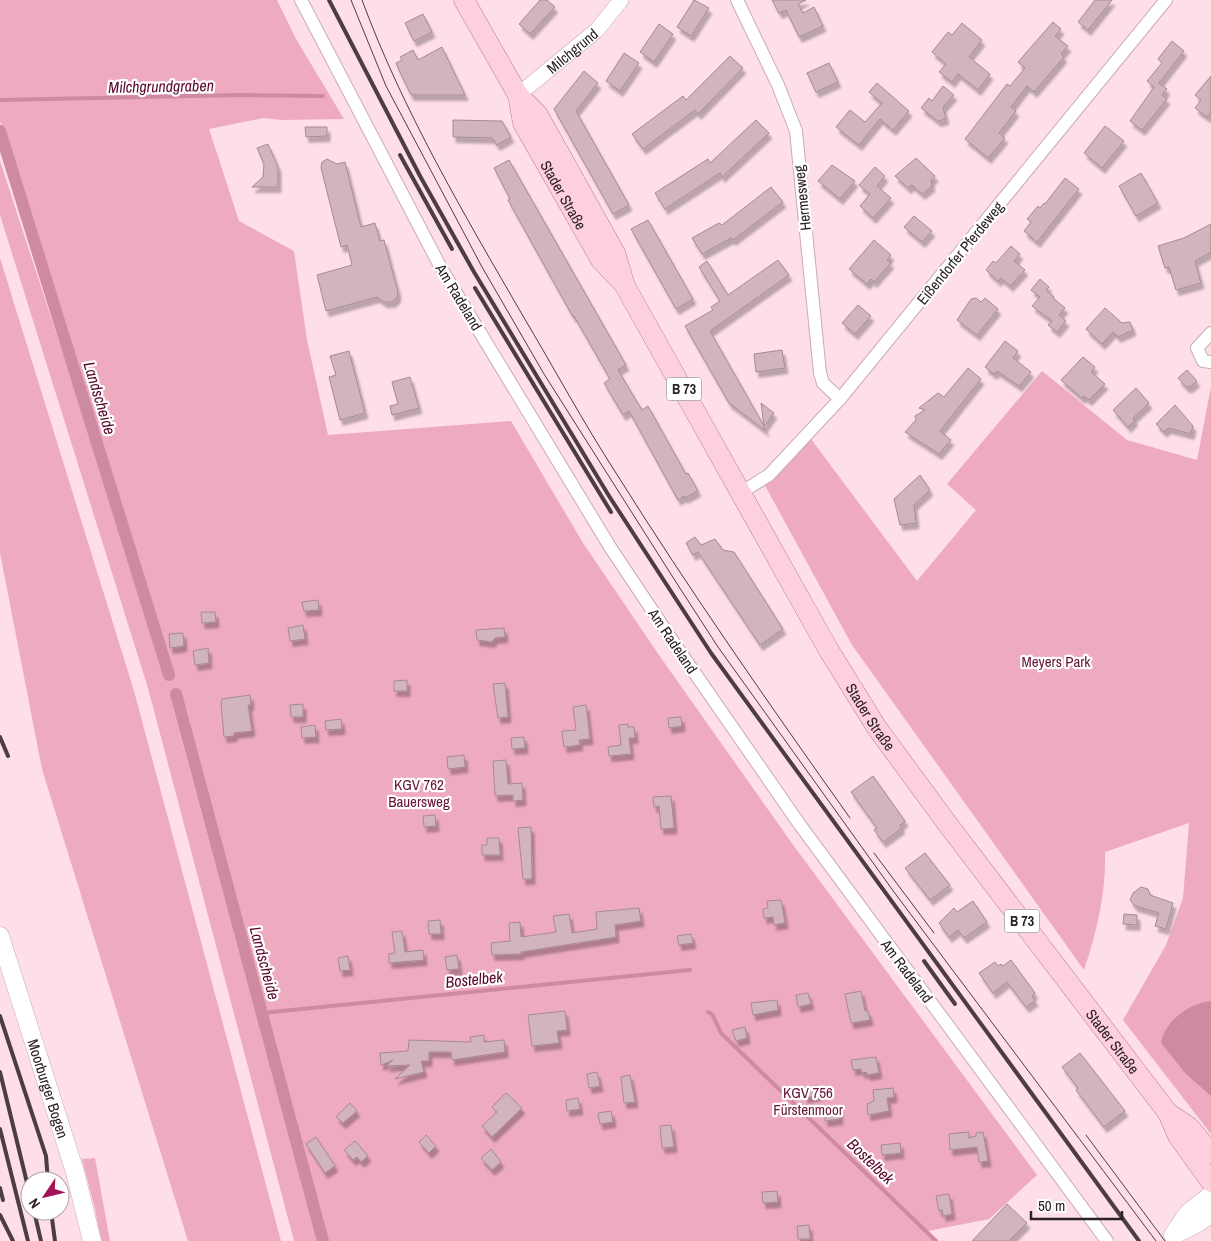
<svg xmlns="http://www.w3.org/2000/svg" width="1211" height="1241" font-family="'Archivo Narrow',sans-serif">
<defs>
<filter id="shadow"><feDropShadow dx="3" dy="5.5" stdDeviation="1" flood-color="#0004"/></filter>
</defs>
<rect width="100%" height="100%" fill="#fedee7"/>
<g fill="#eeaabf">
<path d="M0,0H277L296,39L344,119L282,120L264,118L209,129L239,221L294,251L307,340L328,435L511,421L583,543L661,658L791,842L1037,1175L989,1219L928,1231L938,1241H322L168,690L319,1241H294L148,688L0,215V161L145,605L152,604L0,121Z"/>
<path d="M0,258L134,691L281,1241H188L42,769L0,553Z"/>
<path d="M1042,371L1127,440L1197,460L1211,387V1134L1123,1020L1166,945L1183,898L1189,823L1105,852C1106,893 1097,931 1084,970L852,645L762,480L808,435L917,581L976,510L947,484Z"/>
<path d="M95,1158L110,1241H101L95,1209L82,1159Z"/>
</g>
<path fill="#ce8aa0" d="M1211,1001V1096L1186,1074L1161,1043C1165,1021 1189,1003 1211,1001Z"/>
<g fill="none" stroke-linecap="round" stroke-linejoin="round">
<g stroke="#ce8aa0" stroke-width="4">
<path d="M0,100L241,95L323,96"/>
<path d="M708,1012L712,1014L721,1033L936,1241"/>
<path d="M262,1013L690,970"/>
</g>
<g stroke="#ce8aa0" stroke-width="12">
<path d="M0,131L169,675"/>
<path d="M176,694L323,1241"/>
</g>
</g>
<g fill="#d2b4bd" stroke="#a68a92" filter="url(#shadow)">
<path d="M540,0H547L555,7L530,34L519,24Z"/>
<path d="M694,0L709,8L691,36L677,27Z"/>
<path d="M772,0H806L798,4L803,13L814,7L823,26L799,37L786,10L779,13Z"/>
<path d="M1095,0H1112L1088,30L1078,22Z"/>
<path d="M423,14L432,32L414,41L405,23Z"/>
<path d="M1053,22L1061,29L1055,36L1068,46L1061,54L1064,57L1034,92L1027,86L1011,107L1016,111L999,133L1005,138L988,158L965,139L1007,84L1010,86L1025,68L1018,62Z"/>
<path d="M962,23L982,40L969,57L990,74L978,90L958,74L952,82L939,72L946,64L932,52L948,32L952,35Z"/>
<path d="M659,24L673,34L654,62L640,52Z"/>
<path d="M1172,41L1184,51L1159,83L1167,89L1162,95L1167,99L1142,130L1130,121L1154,87L1147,81L1162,63L1158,59Z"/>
<path d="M442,47L465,95H411L398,68L396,63L402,60L400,57L413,50L418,60Z"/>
<path d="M624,53L639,63L620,91L606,81Z"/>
<path d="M730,56L743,68L698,114L695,110L643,149L632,134L683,96L686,100Z"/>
<path d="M829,63L838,82L816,92L807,73Z"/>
<path d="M584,71L598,83L576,111L629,205L613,214L554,109Z"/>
<path d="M1211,76V112L1207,117L1195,108L1201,100L1195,95Z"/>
<path d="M877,83L909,111L893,130L880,119L859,145L836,127L850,110L865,122L882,103L869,92Z"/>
<path d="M943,86L954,95L943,107L946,119L938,121L921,108L929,98L932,101Z"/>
<path d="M453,120L502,121L511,137L497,145L492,138L453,137Z"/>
<path d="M756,120L769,133L722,177L720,173L665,209L655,193L708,159L710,163Z"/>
<path d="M1105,126L1124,141L1102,168L1084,153Z"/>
<path d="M305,127H327V136L306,137Z"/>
<path d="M268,144L278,167V187H252L263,177L264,164L257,148Z"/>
<path d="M916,158L935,176L931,181L932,186L922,194L912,185L908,188L895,176Z"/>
<path d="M327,159L337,164L345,162L361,227L375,223L380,241L384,240L398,292L397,298L392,302H384L377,297L326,311L317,275L352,265L347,245L341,247L321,168L322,162Z"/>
<path d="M509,160L626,365L618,370L642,410L648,406L686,474L688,473L698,491L685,498L684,496L678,500L629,411L623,415L604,383L610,379L574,316L573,317L508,200L510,199L494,168Z"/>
<path d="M832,165L855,181L840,199L818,181Z"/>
<path d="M875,167L885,176L877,186L891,198L873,218L860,206L870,194L859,185Z"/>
<path d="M1141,173L1158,203L1136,216L1119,186Z"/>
<path d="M1065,178L1079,189L1037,242L1024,231L1031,222L1027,219L1038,206L1040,208L1044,203L1045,204Z"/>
<path d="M771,187L783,202L733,240L731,238L702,254L692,238L719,223L722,225Z"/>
<path d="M914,216L932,231L922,242L904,227Z"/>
<path d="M648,220L693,299L676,309L631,229Z"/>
<path d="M1211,224V252L1195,261L1201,283L1176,290L1169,267L1165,268L1158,246L1184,238Z"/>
<path d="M874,240L891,255L887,260L891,263L874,282L871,279L867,284L849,269Z"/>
<path d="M1011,246L1020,254L1014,261L1025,270L1010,286L1001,278L998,281L986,270L993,261L996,263Z"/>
<path d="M778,260L789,275L710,331L764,426L761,403L774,413L764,427L766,431L729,403L685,326L713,310L711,307L720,301L699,267L707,261L728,295Z"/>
<path d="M1040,279L1049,287L1046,290L1054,297L1053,298L1065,308L1059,315L1066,321L1057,332L1048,325L1052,321L1032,306L1040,297L1031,290Z"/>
<path d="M976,298L981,302L985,298L998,309L977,335L957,320L971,299Z"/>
<path d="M858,305L871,316L855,334L842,323Z"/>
<path d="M1105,308L1122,323L1130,322L1133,330L1118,337L1113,332L1102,344L1086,329Z"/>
<path d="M1005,341L1018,351L1013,358L1031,372L1019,386L997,371L994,374L985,367Z"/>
<path d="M782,350L785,368L756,372L754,354Z"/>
<path d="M349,351L365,413L340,420L329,377L336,375L330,356Z"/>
<path d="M1083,357L1095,367L1091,372L1105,384L1089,400L1084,396L1082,398L1061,380Z"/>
<path d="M968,368L981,379L940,431L951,440L939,454L905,432L916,420L915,416L925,410L919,408L938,393L944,397Z"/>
<path d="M1187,370L1197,381L1190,387H1186L1178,378Z"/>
<path d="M410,377L419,408L392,415L390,406L398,404L392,382Z"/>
<path d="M1136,388L1149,403L1133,418L1135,420L1128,427L1113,410Z"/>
<path d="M1175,405L1193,426L1191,434L1168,428L1164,432L1156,424Z"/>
<path d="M920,475L930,490L914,505L916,523L900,525L894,499Z"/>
<path d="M695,537L701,545L715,539L723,550L734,552L783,629L760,645L698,552L693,555L686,543Z"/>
<path d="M318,600L319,610L304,611L302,602Z"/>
<path d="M201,612H215L216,622L202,623Z"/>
<path d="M303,625L305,639L290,641L288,628Z"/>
<path d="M504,628L505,637L495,638L492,642L477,640L476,630Z"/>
<path d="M183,633L184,646L170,648L169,634Z"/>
<path d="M208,648L209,663L195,665L193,651Z"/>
<path d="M407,680V691H394V681Z"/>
<path d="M505,683L508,717L498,718L493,684Z"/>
<path d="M250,695L251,705H248L252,731L234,733V736L224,737L221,703L222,699Z"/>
<path d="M303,704V717H291L290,705Z"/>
<path d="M586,705L590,739L579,740L580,745L564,747L562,731L576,730L573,707Z"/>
<path d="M681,717L682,726L669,728L668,718Z"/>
<path d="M341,719L342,729L326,730L325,721Z"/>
<path d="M628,724V727H634L635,738H629L631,754L609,756L608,747L621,745L619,725Z"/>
<path d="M315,725L316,737L302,738L301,727Z"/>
<path d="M524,737L525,748L512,749L511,738Z"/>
<path d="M464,755L465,767L448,769L447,757Z"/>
<path d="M506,760L508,784L522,783L523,800L513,801V795L495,796L493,761Z"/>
<path d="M873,776L905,821L900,825L902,828L883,842L874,830L877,828L851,792Z"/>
<path d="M671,796L674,828L661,829L659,806L654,807L653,797Z"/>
<path d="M435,815L436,826L424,827L423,816Z"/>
<path d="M531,827L532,879H523L518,828Z"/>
<path d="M487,838H499L500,855H482V845H487Z"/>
<path d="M925,853L950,885L930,900L905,868Z"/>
<path d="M1141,887L1148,889L1150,895L1173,903L1166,929L1155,926L1159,913L1135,906L1130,900L1133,893Z"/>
<path d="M781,900L785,923L774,925L773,917L764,918L763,909L768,908L767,901Z"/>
<path d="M973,901L987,922L964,938L958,930L949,937L939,923L954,908L957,912Z"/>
<path d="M639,908L641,921L615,925L616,937L521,952V954L492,955L491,943L510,941L509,923L520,922L521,937L556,932L553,916L569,914L572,933L597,929L596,912Z"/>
<path d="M1124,914L1137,915V925L1123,924Z"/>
<path d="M440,920L441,934H429L428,921Z"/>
<path d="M402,931L405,952L423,950L424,960L389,963V954L395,953L392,932Z"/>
<path d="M691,934L693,943L679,945L677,936Z"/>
<path d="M457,955L459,969L447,970L445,957Z"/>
<path d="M348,956L350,970L340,971L338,958Z"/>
<path d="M1011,960L1035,993L1032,996L1035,1001L1026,1007L1007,982L993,993L979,973L995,962L998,966L1001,964L1003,966Z"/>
<path d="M861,991L865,1011H868L870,1020L851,1023L845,994Z"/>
<path d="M808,993L811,1004L798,1007L796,995Z"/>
<path d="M777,1000L778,1010L753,1015L751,1003Z"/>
<path d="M565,1011L567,1030L557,1031L559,1043L532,1046L528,1015Z"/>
<path d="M745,1027L747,1038L736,1041L732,1030Z"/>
<path d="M484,1035V1042L504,1040L505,1052L452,1060L451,1052H429V1061H421L424,1072L395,1079L410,1065L386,1066L393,1060L381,1065L380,1053L408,1051L409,1040L471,1042L470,1037Z"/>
<path d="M1080,1053L1125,1111L1104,1127L1076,1090L1078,1088L1062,1067Z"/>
<path d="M876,1057L879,1073L867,1075V1072L862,1073L861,1069L853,1070L851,1060Z"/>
<path d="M597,1072L600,1086L589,1088L587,1074Z"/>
<path d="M630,1075L635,1102L624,1103L621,1077Z"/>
<path d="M817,1085L819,1095L805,1098L803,1088Z"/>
<path d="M893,1088L894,1097L887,1098L889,1111L868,1115L867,1104L874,1101L873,1090Z"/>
<path d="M506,1093L522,1108L492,1137L482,1126L497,1112L492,1107Z"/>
<path d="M578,1098L580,1109L567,1111L566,1100Z"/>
<path d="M350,1103L357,1111L343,1123L336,1117Z"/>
<path d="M839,1107L840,1119L825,1121L824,1108Z"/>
<path d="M611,1111L613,1122L600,1124L598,1113Z"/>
<path d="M671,1125L674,1147L662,1148L660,1126Z"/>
<path d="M969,1132V1138L976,1136V1133L983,1132L988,1161L979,1162L977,1147L950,1150L949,1134Z"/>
<path d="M426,1135L436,1146L429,1153L419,1142Z"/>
<path d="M316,1137L335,1166L325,1173L306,1144Z"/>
<path d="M355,1141L368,1156L361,1162L357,1157L353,1160L344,1150Z"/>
<path d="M900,1143L901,1153L882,1155L881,1145Z"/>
<path d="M491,1149L501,1162L492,1170L481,1158Z"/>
<path d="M777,1191L778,1202L763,1203L762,1192Z"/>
<path d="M949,1194L952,1214L943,1216L942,1210L939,1211L936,1196Z"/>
<path d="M1007,1204L1027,1223L1009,1241H972Z"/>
<path d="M809,1225L810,1239H798L797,1226Z"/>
</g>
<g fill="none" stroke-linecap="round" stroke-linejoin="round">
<g stroke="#c9acb4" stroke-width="14">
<g id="minor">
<path d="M301,0L441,268L610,547L674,643L800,825L1107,1241"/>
<path d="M737,0L778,85L796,131L820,373L823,383L840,399"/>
<path d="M1211,333L1197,348L1203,361L1211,362"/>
<path d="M742,492L769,475L840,399L1166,0"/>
</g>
</g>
<g stroke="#c9acb4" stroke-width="16">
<g id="tertiary">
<path id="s1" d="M518,95L597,30L621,0"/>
</g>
</g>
<g stroke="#c9acb4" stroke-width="19">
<g id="secondary">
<path id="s2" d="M0,936L75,1172L92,1241"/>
<path d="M1173,1235L1188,1213L1211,1195"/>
<path d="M1174,1235L1196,1224L1211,1214"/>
</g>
</g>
<g stroke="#b47f8f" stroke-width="21">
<g id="primary">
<path id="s3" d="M464,0L518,95L538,115L615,253L625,286L828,649L877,728L949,826L1168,1113L1178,1136L1211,1182"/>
<path id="s4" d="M518,95L523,123L601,260L623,283"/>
<path d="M1168,1113L1189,1127L1211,1153"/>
</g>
</g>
<use href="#minor" stroke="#fff" stroke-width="12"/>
<use href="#tertiary" stroke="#fff" stroke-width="15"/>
<use href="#secondary" stroke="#fff" stroke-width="18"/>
<use href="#primary" stroke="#fed0df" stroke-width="20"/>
<g stroke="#4b3d41" stroke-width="1">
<path d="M351,0L386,86L482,267L544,374L674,579L718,647L894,892L1156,1241"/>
<path d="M362,0C403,111 464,214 523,316C554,368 583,422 616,473C690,591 769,704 850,818"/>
<path d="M874,853L934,933"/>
<path d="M1086,1135L1165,1241"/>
</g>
<g stroke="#4b3d41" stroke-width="4">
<path d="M329,0L420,176L474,272L609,496L711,653L1139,1241"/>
<path d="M400,155L452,249"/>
<path d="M475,288L611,512"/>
<path d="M0,737L8,756"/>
<path d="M924,961L955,1004"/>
<path d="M0,1016L46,1156L48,1181"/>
<path d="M0,1072L30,1195"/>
<path d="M0,1129L28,1241"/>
<path d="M0,1188L3,1200"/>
<path d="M34,1211L41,1241"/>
<path d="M51,1211L55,1241"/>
<path d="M0,1215L13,1241"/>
</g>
</g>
<g text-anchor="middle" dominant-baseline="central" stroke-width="4.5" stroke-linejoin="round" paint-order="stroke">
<g fill="#fff" stroke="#6b6466" stroke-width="1">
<rect x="666.5" y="377.5" width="35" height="23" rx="4"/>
<rect x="1004.5" y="909.5" width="35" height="23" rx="4"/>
</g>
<g font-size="14" font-weight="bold" fill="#2c2124">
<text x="684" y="389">B 73</text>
<text x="1022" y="921">B 73</text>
</g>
<g font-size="15" fill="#2c2124" stroke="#fff">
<text stroke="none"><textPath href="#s1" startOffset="70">Milchgrund</textPath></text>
<text stroke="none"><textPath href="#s4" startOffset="111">Stader Straße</textPath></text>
<text transform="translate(802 198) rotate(-96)">Hermesweg</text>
<text transform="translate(960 253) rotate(-51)">Eißendorfer Pferdeweg</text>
<text transform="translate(459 297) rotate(59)">Am Radeland</text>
<text transform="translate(673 641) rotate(56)">Am Radeland</text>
<text stroke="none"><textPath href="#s3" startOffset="826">Stader Straße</textPath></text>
<text transform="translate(907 971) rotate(53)">Am Radeland</text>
<text stroke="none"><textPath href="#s3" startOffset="1231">Stader Straße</textPath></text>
<text stroke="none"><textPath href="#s2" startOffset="160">Moorburger Bogen</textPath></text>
</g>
<g font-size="15" fill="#671639" stroke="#fff">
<text x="1056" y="661">Meyers Park</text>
<text x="419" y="784">KGV 762<tspan x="419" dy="17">Bauersweg</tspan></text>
<text x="808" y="1092">KGV 756<tspan x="808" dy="17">Fürstenmoor</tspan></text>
</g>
<g font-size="16" font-style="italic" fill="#5b082f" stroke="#fff">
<text transform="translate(161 86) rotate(-1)">Milchgrundgraben</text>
<text transform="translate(100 398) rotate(73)">Landscheide</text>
<text transform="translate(265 963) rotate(75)">Landscheide</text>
<text transform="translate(474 979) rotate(-6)">Bostelbek</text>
<text transform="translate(871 1161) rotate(44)">Bostelbek</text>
</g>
</g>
<g transform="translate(45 1196) rotate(235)"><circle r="24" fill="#ffffff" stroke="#aba6a7"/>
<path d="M0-4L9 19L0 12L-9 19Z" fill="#a21359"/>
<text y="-8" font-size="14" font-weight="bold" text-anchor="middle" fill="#2c2124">N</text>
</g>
<path d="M1031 1211v8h91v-8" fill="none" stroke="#2c2124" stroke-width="2.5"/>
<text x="1038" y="1211" font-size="15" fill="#2c2124" stroke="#ffffff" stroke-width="4" paint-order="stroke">50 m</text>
</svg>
